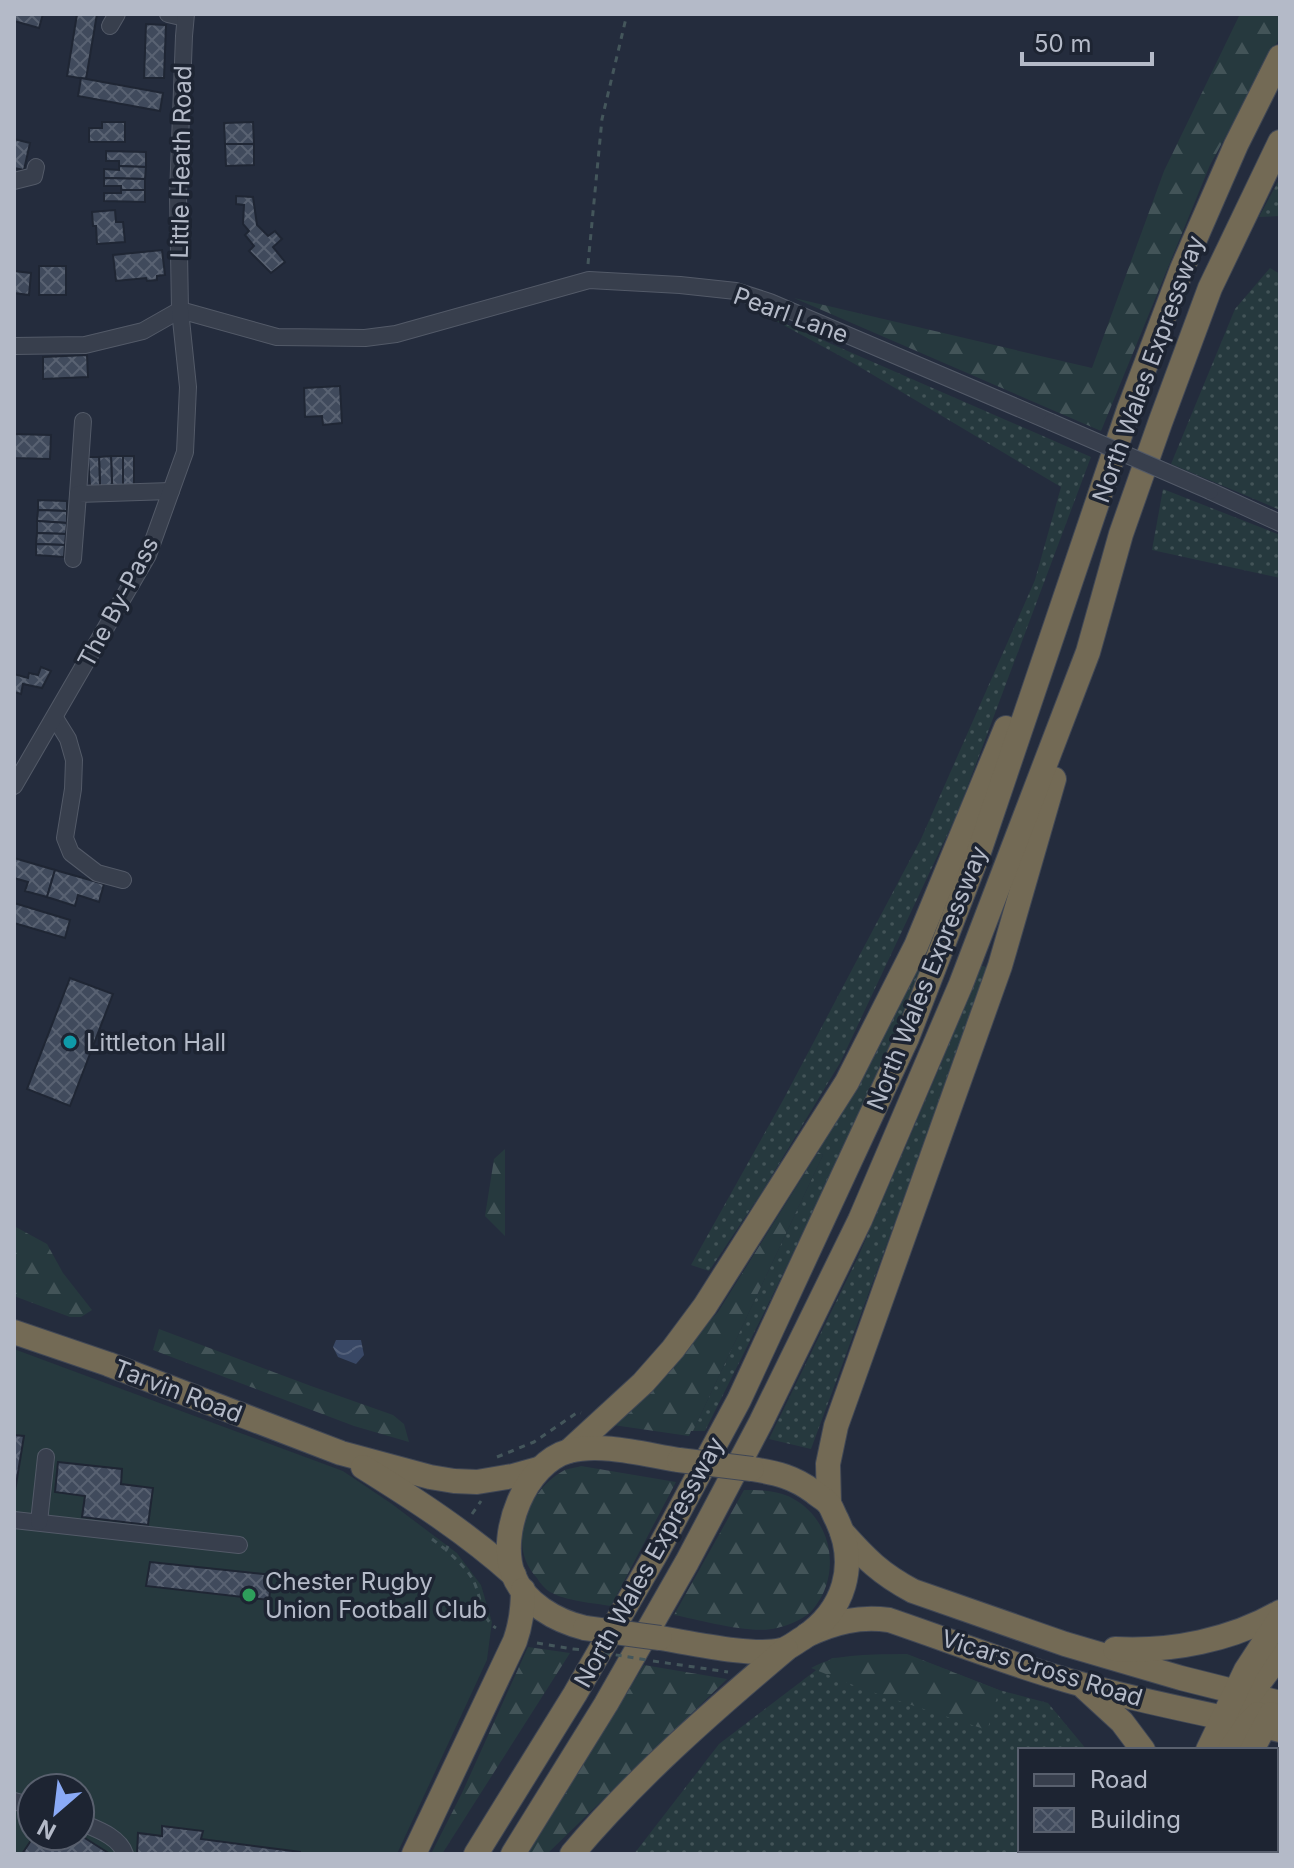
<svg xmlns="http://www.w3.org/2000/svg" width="1294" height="1868" font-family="Inter,sans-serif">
<defs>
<pattern id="grass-dots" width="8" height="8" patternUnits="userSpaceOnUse" patternTransform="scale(2)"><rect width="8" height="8" fill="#26393e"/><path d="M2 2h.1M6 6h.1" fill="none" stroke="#435458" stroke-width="1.8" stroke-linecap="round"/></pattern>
<pattern id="forest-firs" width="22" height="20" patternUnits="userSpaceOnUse" patternTransform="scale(2)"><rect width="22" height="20" fill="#26393e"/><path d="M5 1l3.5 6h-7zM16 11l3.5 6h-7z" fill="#435458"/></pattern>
<pattern id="water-waves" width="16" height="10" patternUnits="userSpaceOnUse" patternTransform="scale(2)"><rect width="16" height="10" fill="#394866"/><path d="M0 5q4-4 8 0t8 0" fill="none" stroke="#53607a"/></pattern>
<pattern id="building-cross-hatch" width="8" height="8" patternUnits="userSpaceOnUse" patternTransform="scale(2)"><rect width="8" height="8" fill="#404a5c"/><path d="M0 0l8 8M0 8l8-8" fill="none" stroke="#596272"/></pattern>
</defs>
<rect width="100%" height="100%" fill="#242c3d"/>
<g fill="url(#grass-dots)">
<path d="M1280,178V216L1259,217Z"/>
<path d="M1270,268L1280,274V510L1171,464L1235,309Z"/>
<path d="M765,315L1091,457L958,812L840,1063L760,1195L709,1271L691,1265L782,1102L921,839L1035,580L1061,487L853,363Z"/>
<path d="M1163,489L1280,535V578L1152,550Z"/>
<path d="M933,922L938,928C870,1101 788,1265 705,1431H693L823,1155L818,1152L902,997Z"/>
<path d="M980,965L989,968L811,1449L769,1439L858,1257L938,1071Z"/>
<path d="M907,1654L999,1690L1048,1703L1087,1750H1020V1850H1127L1126,1854H634L719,1744L832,1658Z"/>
</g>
<g fill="url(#forest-firs)">
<path d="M1240,14H1280V37L1210,165L1101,431L794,298L1092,368L1164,171Z"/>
<path d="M505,1149V1236L485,1216L494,1159Z"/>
<path d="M818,1152L823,1155L693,1431H691L689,1436L613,1425L718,1312Z"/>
<path d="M14,1226L47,1244L63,1273L92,1310L81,1317H70L14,1296Z"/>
<path d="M159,1329L311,1386L393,1415L404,1424L409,1442L354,1426L153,1350Z"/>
<path d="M581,1466L676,1482L611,1606C593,1603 566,1601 550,1592C545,1589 540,1583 537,1578C506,1546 527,1491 563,1471C568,1468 575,1468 581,1466Z"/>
<path d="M744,1490C759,1490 778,1490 792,1498C832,1519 842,1573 814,1608C806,1619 789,1625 777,1628C751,1635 701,1620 674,1615Z"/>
<path d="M528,1647L570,1653L442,1854H431L462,1793Z"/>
<path d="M906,1654L999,1690L988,1728L984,1729L863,1689L811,1668C840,1652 873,1655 906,1654Z"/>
<path d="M644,1665L727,1679L547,1854H528Z"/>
</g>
<path fill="#26393e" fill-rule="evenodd" d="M14,1349L343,1471L392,1504L457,1553L481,1585L492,1622L487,1660L397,1854H14ZM32,1788H80V1836H32Z"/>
<path fill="url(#water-waves)" d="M336,1340H361L364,1355L356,1364L338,1357L333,1347Z"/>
<g fill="url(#building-cross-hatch)" stroke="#1f2634" stroke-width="2">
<path d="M14,14H43L39,28L14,21Z"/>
<path d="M77,14H97L86,79L67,76Z"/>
<path d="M146,24L166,25L164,78H144Z"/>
<path d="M81,78L163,93L160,111L78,96Z"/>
<path d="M102,122H125V142H89V128H102Z"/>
<path d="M253,122L254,144H225L224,123Z"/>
<path d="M14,139L30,143L24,170L14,168Z"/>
<path d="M225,144H254V165L226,166Z"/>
<path d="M106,151L146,152V167L119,166V161H106Z"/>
<path d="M119,166L146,167L145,179L104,178V169L119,170Z"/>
<path d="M104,178L145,179V190H121V186H104Z"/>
<path d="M121,190H145V202L104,201V193H121Z"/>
<path d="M236,196L253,197L257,225L268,236L275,231L282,239L273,247L285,262L271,273L249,251L254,246L245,235L249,231L243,224L244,205L236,204Z"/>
<path d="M115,210L116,222H123L125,242L97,244L96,226H93L92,212Z"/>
<path d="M162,250L165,275L157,276V280L147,281L146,278L116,281L113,255Z"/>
<rect x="39" y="266" width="27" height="29"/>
<path d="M14,271L31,273L29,295L14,293Z"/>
<path d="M87,355L88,377L43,379V357Z"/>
<path d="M340,386L342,423L323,425L322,416L305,417L304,388Z"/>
<path d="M14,434L51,435L50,459L14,458Z"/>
<path d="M111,456H123V485H112Z"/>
<path d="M111,456L112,485L100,486L99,457Z"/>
<rect x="123" y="456" width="11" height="29"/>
<path d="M88,457H99L100,486H90Z"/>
<path d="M38,500L67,501V511L38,510Z"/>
<path d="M38,510L67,511V523L37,521Z"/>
<path d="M37,521L67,523L66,534L37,533Z"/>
<path d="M37,533L66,534L65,545L36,544Z"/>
<path d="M36,544L65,545L64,557L36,555Z"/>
<path d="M41,667L51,671L42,688L23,684L21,694L14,692V674L28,678L29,673L38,675Z"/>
<path d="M14,858L55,870L47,897L25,891L28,882L14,878Z"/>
<path d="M55,870L104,884L99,902L78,895L75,906L47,897Z"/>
<path d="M14,903L70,920L65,938L14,923Z"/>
<path d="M70,978L113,994L70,1106L27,1089Z"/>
<path d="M14,1435L24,1436L15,1491H14Z"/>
<path d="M58,1462L122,1469L121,1484L153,1488L148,1525L82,1517L85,1496L55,1492Z"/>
<path d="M150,1562L272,1575L269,1600L146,1586Z"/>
<path d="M162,1826L203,1831L201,1839L300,1852V1854H137L138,1833L162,1836Z"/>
<path d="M80,1835L110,1854H22L34,1836H58L67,1840L71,1836Z"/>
</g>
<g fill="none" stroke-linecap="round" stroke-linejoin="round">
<g stroke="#535a68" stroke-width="18">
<g id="minor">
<path d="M168,14L185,18"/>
<path d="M110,26L117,14"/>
<path d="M14,181L34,176L36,167"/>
<path d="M180,310L277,337L365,338L396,334L589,280L680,285L736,291L770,302L1051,422"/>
<path d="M14,346L85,345L143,331L180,310"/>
<path d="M1210,491L1280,523"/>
<path d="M78,494L83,421"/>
<path d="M73,559L78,494L171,491"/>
<path d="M55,718L68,739L74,760L73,789L65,838L71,853L97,873L123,880"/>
<path d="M14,786L148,555L185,452L188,387L180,310L178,195L184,36L186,14"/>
<path d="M14,1520L239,1545"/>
<path d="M39,1522L46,1457"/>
<path d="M14,1801L32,1806"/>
<path d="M80,1822C96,1829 119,1836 125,1854"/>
</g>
</g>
<g stroke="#404755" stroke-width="26">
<g id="highway">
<path d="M14,1332L108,1364L341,1453L430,1477L454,1481L477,1482L513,1476L538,1469"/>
<path d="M569,1451L643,1383L673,1349L705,1306L847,1082L916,946L1006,728"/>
<path d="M363,1467C416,1500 467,1533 514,1575"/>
<path d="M829,1504L828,1464L836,1426L1000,966L1054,779"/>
<path d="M842,1532C866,1559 881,1574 913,1591L1065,1644L1181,1678L1280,1703"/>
<path d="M585,1628C556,1621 524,1603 513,1574C498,1533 525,1463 569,1451C601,1442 646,1455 679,1460"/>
<path d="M807,1635C835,1622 859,1616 889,1620C942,1638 994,1658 1046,1674C1123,1698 1202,1713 1280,1730"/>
<path d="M660,1638C691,1643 753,1657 782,1650C789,1648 796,1642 803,1638C845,1610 858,1565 837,1520C834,1515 832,1508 829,1504C825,1499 818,1496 814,1492C794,1477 777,1473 752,1469"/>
<path d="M1115,1649C1171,1652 1232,1640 1280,1612"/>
<path d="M1085,1688L1122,1722L1143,1750"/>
<path d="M1242,1705L1280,1655"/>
<path d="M1208,1750L1246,1670L1280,1618"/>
<path d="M1230,1750L1248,1724L1258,1714"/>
<path d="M1252,1750L1271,1714"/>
<path d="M1276,1795L1280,1793"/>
<path d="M414,1854L515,1641C521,1624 523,1608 523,1590"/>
<path d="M476,1854L575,1694L657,1552L739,1400L907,1038L980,849L1129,409L1182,269L1236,145L1280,57"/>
<path d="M513,1854L606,1704L687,1562L761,1422L860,1220L961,984L1088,652L1121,534L1160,423L1210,288L1280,142"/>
<path d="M572,1854C636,1778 710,1713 786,1649"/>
<path d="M1152,1854V1850"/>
<path d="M1183,1854L1185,1850"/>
<path d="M1209,1854L1210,1850"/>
</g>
</g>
<g stroke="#44565b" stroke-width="3" stroke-dasharray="6 6" stroke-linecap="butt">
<path d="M588,264L602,119L627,14"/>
<path d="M497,1457L534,1442L578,1412L581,1413"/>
<path d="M472,1514L481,1501"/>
<path d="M432,1539L445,1549"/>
<path d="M448,1546L446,1550C455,1558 465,1567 472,1578C481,1593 480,1618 496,1628"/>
<path d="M537,1643L573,1649"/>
<path d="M653,1661L728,1672"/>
<path d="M1232,1854L1233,1850"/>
</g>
<use href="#minor" stroke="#383f4d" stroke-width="16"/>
<use href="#highway" stroke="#736a55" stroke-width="24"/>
<g stroke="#535a68" stroke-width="18" stroke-linecap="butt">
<path id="minor-bridge" d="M1051,422L1210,491"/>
</g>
<g stroke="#404755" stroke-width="26" stroke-linecap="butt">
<g id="highway-bridge">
<path d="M679,1460L752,1469"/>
<path d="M585,1628L660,1638"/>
</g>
</g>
<g stroke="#44565b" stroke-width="3" stroke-dasharray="6 6" stroke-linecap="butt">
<path d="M573,1649L584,1650"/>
<path d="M592,1651L647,1660"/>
</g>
<use href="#minor-bridge" stroke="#383f4d" stroke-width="16"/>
<use href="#highway-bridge" stroke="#736a55" stroke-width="24"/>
</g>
<circle fill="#0f9aa8" stroke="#1d2432" stroke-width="3" cx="70" cy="1042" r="8"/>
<circle fill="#2e9e5b" stroke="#1d2432" stroke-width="3" cx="249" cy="1595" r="8"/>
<g text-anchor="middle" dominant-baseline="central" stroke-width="7" stroke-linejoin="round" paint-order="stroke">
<g font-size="24" fill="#b4bac8" stroke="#1d2432">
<text transform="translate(181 162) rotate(-89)">Little Heath Road</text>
<text transform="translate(791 315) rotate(20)">Pearl Lane</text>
<text transform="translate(1148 369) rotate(-70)">North Wales Expressway</text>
<text transform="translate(118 602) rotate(-62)">The By-Pass</text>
<text transform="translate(927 978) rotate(-68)">North Wales Expressway</text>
<text transform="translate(178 1391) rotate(21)">Tarvin Road</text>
<text transform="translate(649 1562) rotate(-61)">North Wales Expressway</text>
<text transform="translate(1042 1668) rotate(17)">Vicars Cross Road</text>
</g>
<g font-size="24" fill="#b4bac8" stroke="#1d2432" text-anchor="start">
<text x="86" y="1042">Littleton Hall</text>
<text x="265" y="1581">Chester Rugby<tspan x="265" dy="28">Union Football Club</tspan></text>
</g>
</g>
<rect width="1294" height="1868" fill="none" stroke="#b4bac8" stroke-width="32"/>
<rect x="1018" y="1748" width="260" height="104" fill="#1d2432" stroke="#59606e" stroke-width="2"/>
<rect x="1034" y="1774" width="40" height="12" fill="#383f4d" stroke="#59606e" stroke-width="2"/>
<text x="1090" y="1788" font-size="24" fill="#b4bac8">Road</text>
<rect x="1034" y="1808" width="40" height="24" fill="url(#building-cross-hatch)" stroke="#59606e" stroke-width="2"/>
<text x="1090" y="1828" font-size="24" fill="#b4bac8">Building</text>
<g transform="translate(56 1812) rotate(208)"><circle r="38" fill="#1d2432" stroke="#59606e" stroke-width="2"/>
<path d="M0-6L14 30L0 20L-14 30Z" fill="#8aaaf6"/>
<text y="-12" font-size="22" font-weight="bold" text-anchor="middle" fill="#b4bac8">N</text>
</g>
<path d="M1022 52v12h130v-12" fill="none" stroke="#b4bac8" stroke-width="4"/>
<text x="1034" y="52" font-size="24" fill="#b4bac8" stroke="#1d2432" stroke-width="6" paint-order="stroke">50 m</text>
</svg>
